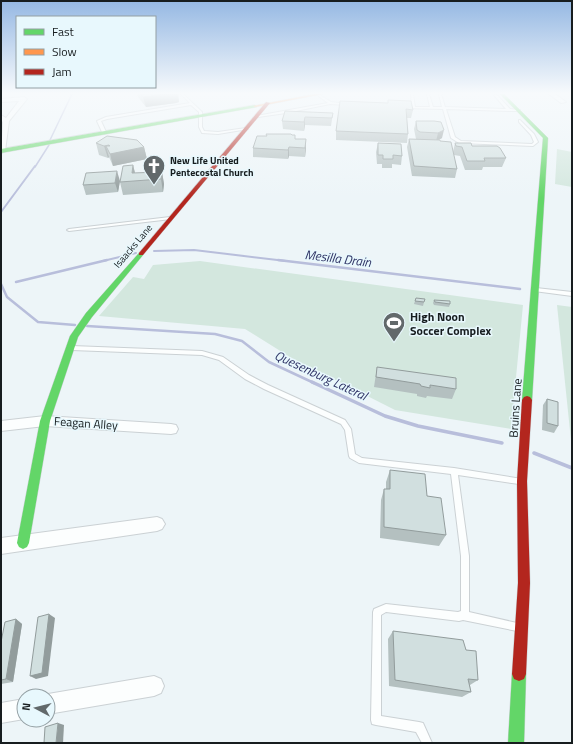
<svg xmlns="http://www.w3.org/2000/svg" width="573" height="744" font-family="'Titillium Web',sans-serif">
<rect width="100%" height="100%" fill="#edf5f8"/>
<g fill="#d3e7de">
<path d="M557,149L572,152V187L555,184Z"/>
<path d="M200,261L523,305L511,429L395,410L290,357L245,329L99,316L133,277L144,279L153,265Z"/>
<path d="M557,305L572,307V450Z"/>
</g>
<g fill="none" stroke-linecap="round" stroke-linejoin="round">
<g stroke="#b8bedb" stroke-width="1.5">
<path d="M50,140L72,94"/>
<path d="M35,167L49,145"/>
</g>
<g stroke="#b8bedb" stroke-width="2">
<path d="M1,212L35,166"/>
<path d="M154,251L194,250L286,261"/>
<path d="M103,261L136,253"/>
</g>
<g stroke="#b8bedb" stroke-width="2.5">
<path d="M278,260L520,289"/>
<path d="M16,282L107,260"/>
<path d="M1,284L7,297L38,322L75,325"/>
<path d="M87,326L215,334L242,341L269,362L314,383"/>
</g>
<g stroke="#b8bedb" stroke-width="3.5">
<path d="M312,382L385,416L418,426L502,443"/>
<path d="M534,453L572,468"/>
</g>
<g stroke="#cbd1d4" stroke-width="2">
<g id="lane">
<path d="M181,94H183L202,112V127L204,131L218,132L246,128L248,129L218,134L202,133L199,127V112L191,105L107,119L101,121L106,132L104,133L102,132L97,121L106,117L190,103Z"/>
<path d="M316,94H318L331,102L348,104L347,105L330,104L286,113L258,117L256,116L328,103Z"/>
<path d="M411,94H413L415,107H430L427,94H429L433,107H442L439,94H441L445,107L506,109L494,95L496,94L510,109L520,110L518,111H509L446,109L455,137L461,141L532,144L534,142L531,135L519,122V120H520L534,134L538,142L533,146L459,143L451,138L443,109L403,108L404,106H412Z"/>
<path d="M170,217L172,218L171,219L69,231L67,230L69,229Z"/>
<path d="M536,288L572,292V296L534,291V289Z"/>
<path d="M72,346L202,351L223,357L249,375L268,385L345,420L351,429L355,454L362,458L454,468L522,479L523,481L522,483L519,484L458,475L469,556V612L517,623L520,624L521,627L520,630L517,631L463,620L459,621L386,612L381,615V716L419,722L423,723L432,743H422L416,732L376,725L372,724L371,720L373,612L374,609L386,604L458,612L461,611V556L451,474L359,463L350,458L349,456L345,430L341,424L264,389L245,379L219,360L202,355L72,350L69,348Z"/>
</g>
</g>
<g stroke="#cbd1d4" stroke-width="2">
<g id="street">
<path d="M549,94H555L566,102L561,103Z"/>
<path d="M24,97L27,99L9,121L5,151L1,153L3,122L1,120V115L6,118L19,101L2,102L1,99Z"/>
<path d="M45,416L171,424L176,425L178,429L176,433L171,434L45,426L1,431V421Z"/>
<path d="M157,517L162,519L165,524L162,529L157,531L1,554V538Z"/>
<path d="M154,676L161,679L164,686L161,693L154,696L48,714V696H44L48,694Z"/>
<path d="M24,699V719L1,723V703Z"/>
</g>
</g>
<g stroke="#cbd1d4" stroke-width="1">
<g id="fast">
<path d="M500,94H504L548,138L532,400L530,403H524L522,400L543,138Z"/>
<path d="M255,105L257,107L1,153V149Z"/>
<path d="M141,252L143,253V255L92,317L78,337L50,421L29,543L27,547L23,549L19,547L17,543L40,421L70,336L86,313L139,253Z"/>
<path d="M519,667L524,669L526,674L524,743H508L512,674L514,669Z"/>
</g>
</g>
<g stroke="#cbd1d4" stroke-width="1">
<path id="slow" d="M315,94H323L255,107L253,106Z"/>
</g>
<g stroke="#cbd1d4" stroke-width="1">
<g id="jam">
<path d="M266,102L270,103L143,255H139V253Z"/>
<path d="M527,396L530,397L532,400L527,481L530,583L526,674L524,679L519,681L514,679L512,674L518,583L517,481L522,400L524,397Z"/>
</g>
</g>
<use href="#lane" fill="#fcfefe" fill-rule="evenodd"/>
<use href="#street" fill="#fcfefe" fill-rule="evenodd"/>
<use href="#fast" fill="#63d668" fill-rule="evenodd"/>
<use href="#slow" fill="#ff974d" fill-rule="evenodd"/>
<use href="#jam" fill="#b3261e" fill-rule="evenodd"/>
</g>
<g fill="#b4c0c0">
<path d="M137,94H178L179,102L176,103L146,107L138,97Z"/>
<path d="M388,100L413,110L411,118H407L408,134L407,143L336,140V131L388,103Z"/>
<path d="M333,113L331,126L305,125L304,131L283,129L282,121Z"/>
<path d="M416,121H434L442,138L439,140L457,169L455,178L412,176L407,147L409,139H416L414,129Z"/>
<path d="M295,139L306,148L305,157L289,156L288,159L253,157V148Z"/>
<path d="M96,143L144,147L147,159L113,166L109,157L108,158L99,155Z"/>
<path d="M378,143L402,156L401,165L392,164V168H382V164H377L376,152Z"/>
<path d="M455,143L472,146L506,158L502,167H483L482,170H465L460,156L454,155L453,152Z"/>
<path d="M133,165L135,173L162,172L164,184L163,192L123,195L120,182Z"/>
<path d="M120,181L118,192L86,195L83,185Z"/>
<path d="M416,298L424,302L423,306L414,304Z"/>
<path d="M434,300L450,304L449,307L434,305L433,303Z"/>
<path d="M377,367L456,389L452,399L427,396L426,398L417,396V394L374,387Z"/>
<path d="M547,399L558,426L554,433L542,430L543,405Z"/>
<path d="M390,470L427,496L446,535L439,546L380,538L381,500L384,489H386V482Z"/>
<path d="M16,619L22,624L13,682L1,684V642Z"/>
<path d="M393,631L466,650L478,680L470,685L471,692L462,697L389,686L388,639Z"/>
</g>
<g fill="#929c9c">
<path d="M167,94H178L179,102L176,103L146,107L143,97Z"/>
<path d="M305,117V125L304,131V122Z"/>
<path d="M444,130L442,138L436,141L438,133Z"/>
<path d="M306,139V148L305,157V148Z"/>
<path d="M109,145L112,153L144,147L147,159L113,166L110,154L106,146L109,157L108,158L104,146Z"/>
<path d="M289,147V156L288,159V150Z"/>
<path d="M133,165L136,177L132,173Z"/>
<path d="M117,171L120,181L118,192L115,183Z"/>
<path d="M162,172L164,184L163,192L161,179Z"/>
<path d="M49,614L55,618L48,676L36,679L30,676Z"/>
<path d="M16,619L22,624L13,682L6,679Z"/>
<path d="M58,723L64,725L63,743H56Z"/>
</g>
<g fill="#d1dfdf" stroke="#929c9c">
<path d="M141,94H167L143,97Z"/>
<path d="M388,100L411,101L413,110L406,109L408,134L336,131L340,101L388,103Z"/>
<path d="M285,111L333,113L332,118L305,117L304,122L282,121Z"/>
<path d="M416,121H434L441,122L444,130L438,133L420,132L417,130Z"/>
<path d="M266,134H291L292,135H295V139H306L305,148L289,147L288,150L253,148L257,136H267Z"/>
<path d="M107,136L137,140L144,147L110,154L106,146H110L109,145L104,146L96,143Z"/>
<path d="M409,139L440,140V141L451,142L457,169L414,166Z"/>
<path d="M378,143L401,144L402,156L393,155V159H383V155H378Z"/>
<path d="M455,143H471L472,146H497L500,148L506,158H484L485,161H467L462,147L456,146Z"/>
<path d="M133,165L132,173L162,172L161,179L120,182L123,166Z"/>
<path d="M117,171L115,183L83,185L86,173Z"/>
<path d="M416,298L425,299L424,302L415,301Z"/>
<path d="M434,300L450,301V304L435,302Z"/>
<path d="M377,367L456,378V389L430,385V388L421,386L420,384L376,377Z"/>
<path d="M547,399L558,402V426L547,423Z"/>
<path d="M390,470L425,474L427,496L441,498L446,535L384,527V489H390Z"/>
<path d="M49,614L42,673L30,676L38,617Z"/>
<path d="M16,619L6,679L1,680V642L5,622Z"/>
<path d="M393,631L463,640L466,650L476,651L478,680L468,679L471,692L395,680Z"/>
<path d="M58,723L56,743H44L45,727Z"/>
</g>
<linearGradient id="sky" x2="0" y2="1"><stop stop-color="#95b8e3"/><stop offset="0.47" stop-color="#f7fafc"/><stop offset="1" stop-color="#f7fafc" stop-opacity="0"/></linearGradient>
<rect width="573" height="198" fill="url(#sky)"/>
<defs>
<g id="church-pin" transform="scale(1.15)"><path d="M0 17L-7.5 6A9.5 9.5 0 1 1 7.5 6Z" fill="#62696b" stroke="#e8f8fd"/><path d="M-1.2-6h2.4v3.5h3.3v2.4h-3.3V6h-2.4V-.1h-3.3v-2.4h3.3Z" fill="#fff"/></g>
<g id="stadium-pin" transform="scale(1.15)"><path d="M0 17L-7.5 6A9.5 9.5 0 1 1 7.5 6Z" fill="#62696b" stroke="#e8f8fd"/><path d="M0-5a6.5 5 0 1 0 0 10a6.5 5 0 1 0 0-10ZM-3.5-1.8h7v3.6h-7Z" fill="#fff"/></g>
</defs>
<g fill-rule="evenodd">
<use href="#church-pin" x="154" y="166"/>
<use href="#stadium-pin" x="394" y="323"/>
</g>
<g text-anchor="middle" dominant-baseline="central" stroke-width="3" stroke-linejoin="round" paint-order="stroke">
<g font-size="10" font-weight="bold" fill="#171d1f" stroke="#e8f8fd" text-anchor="start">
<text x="170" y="160">New Life United<tspan x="170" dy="12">Pentecostal Church</tspan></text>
</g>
<g font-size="10" fill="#171d1f" stroke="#e8f8fd">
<text transform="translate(133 246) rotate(-50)">Isaacks Lane</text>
</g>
<g font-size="12" font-weight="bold" fill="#171d1f" stroke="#e8f8fd" text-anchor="start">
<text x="410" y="316">High Noon<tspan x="410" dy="14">Soccer Complex</tspan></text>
</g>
<g font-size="12" fill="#171d1f" stroke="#e8f8fd">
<text transform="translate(515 408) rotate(-86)">Bruins Lane</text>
<text transform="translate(86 423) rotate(4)">Feagan Alley</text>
</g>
<g font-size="13" font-style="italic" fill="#2f3365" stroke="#e8f8fd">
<text transform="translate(338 258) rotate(7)">Mesilla Drain</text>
<text transform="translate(321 375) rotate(25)">Quesenburg Lateral</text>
</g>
</g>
<rect width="573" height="744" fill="none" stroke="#171d1f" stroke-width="4"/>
<rect x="16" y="16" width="140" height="72" fill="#e8f8fd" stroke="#94a0a4"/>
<rect x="24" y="29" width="20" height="6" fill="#63d668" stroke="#94a0a4"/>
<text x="52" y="36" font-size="12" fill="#171d1f">Fast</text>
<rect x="24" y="49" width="20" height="6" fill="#ff974d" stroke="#94a0a4"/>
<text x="52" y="56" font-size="12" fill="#171d1f">Slow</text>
<rect x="24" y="69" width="20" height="6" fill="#b3261e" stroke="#94a0a4"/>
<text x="52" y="76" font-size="12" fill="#171d1f">Jam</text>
<g transform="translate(36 708) rotate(277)"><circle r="19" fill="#e8f8fd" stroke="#94a0a4"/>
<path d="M0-3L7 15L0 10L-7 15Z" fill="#62696b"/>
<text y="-6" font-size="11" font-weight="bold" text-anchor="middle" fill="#171d1f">N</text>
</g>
</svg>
